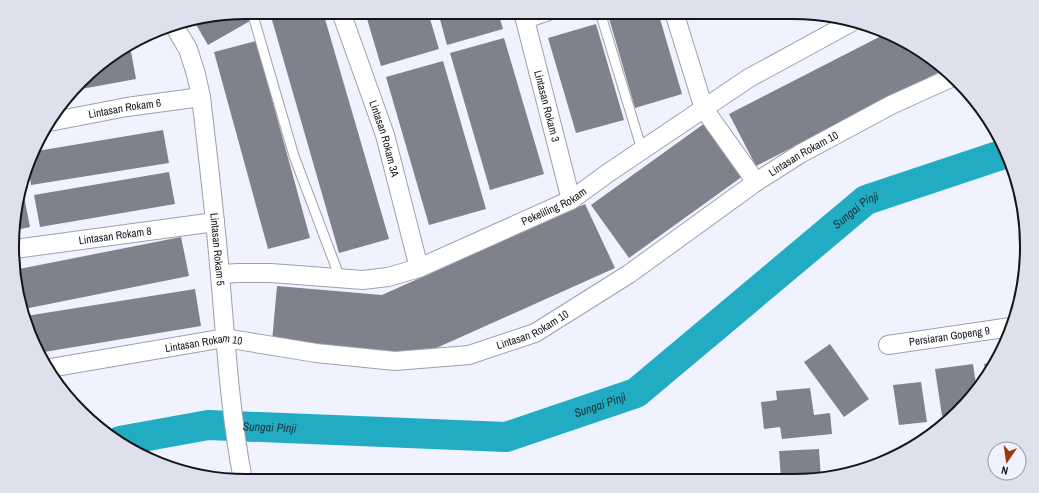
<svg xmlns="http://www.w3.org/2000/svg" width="1039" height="493" font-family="'Archivo Narrow',sans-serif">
<rect width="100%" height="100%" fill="#f0f3ff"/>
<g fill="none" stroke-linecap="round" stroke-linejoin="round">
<path stroke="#21acc3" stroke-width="30" id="s1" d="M120,441L208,425L506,437L636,393L866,200L1007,153"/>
</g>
<g fill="#7f818c">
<path d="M245,12L250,21L208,45L194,21Z"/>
<path d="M274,12H323L389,239L339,253L270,13Z"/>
<path d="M365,12H428L439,49L381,66Z"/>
<path d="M438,12H498L503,29L447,45Z"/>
<path d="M631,12H658L682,94L635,108L609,18Z"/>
<path d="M596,24L624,120L576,133L548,38Z"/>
<path d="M887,33L943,70L756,166L729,114Z"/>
<path d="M504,38L544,174L490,190L450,53Z"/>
<path d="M256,41L310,238L268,249L214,52Z"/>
<path d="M130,46L136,79L76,90L104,61Z"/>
<path d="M443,61L486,209L429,225L386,77Z"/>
<path d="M705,123L743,176L629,258L591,205Z"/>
<path d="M163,130L169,163L31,185L29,171L37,151Z"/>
<path d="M169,172L175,204L40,227L34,195Z"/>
<path d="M24,196L30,227L16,230L17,201L18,197Z"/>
<path d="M585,204L615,268L423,354L272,341L277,286L382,295Z"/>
<path d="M181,237L189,276L24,309L14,277V270Z"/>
<path d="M195,289L201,326L38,353L26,316Z"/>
<path d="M830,344L869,399L844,417L804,362Z"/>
<path d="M995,361L987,375L984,364Z"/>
<path d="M973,364L977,391L953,415L942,416L935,369Z"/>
<path d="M921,382L927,422L899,425L893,385Z"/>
<path d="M810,388L814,415L830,413L832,434L782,439L780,427L764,429L761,402L777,400L776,391Z"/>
<path d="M819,449L821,479H781L779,451Z"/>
</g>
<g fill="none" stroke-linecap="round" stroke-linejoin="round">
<g stroke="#9ea0ac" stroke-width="11">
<g id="service">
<path d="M252,12L294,156L340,278"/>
<path d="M600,12L642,150"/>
</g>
</g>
<g stroke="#9ea0ac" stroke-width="20">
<g id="minor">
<path id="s2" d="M341,12L385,135L419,268"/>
<path id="s3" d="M523,12L571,200"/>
<path d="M674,12L704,109L756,182"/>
<path d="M525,19L546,12"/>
<path id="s4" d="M173,24L188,49L196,74L201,97C208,156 215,216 220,275C226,344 230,413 243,480"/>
<path id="s5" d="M49,122L127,107L201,97"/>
<path id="s6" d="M15,249L215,222"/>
<path id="s7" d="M220,274L239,273H271L363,280L388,277L419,268L571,200L608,173L749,78L850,23"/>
<path id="s8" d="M888,345L1011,327"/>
<path id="s9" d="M50,368L225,338L316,353L395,361L469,355L535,333L629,274L756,182L800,154L891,105L953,77"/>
</g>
</g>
<use href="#service" stroke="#fff" stroke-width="9"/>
<use href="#minor" stroke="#fff" stroke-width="18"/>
</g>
<g text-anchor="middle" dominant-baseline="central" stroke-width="3.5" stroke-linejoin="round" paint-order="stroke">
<g font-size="11" fill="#141519" stroke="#f0f3ff">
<text stroke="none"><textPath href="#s3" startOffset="97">Lintasan Rokam 3</textPath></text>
<text stroke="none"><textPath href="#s5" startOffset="77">Lintasan Rokam 6</textPath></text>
<text stroke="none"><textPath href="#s2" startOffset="134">Lintasan Rokam 3A</textPath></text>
<text stroke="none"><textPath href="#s9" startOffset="816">Lintasan Rokam 10</textPath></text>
<text stroke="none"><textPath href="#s7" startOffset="349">Pekeliling Rokam</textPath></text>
<text stroke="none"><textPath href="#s6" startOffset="101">Lintasan Rokam 8</textPath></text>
<text stroke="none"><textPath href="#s4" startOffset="232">Lintasan Rokam 5</textPath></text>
<text stroke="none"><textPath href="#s9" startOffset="492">Lintasan Rokam 10</textPath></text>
<text stroke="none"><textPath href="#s8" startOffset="62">Persiaran Gopeng 9</textPath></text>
<text stroke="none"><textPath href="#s9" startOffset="156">Lintasan Rokam 10</textPath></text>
</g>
<g font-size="12" font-style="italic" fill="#1b3136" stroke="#f0f3ff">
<text stroke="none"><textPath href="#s1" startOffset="811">Sungai Pinji</textPath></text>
<text stroke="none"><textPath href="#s1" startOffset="487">Sungai Pinji</textPath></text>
<text stroke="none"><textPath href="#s1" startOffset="151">Sungai Pinji</textPath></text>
</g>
</g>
<path d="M0 0H1039V493H0ZM246 19H793A227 227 0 0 1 1020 246V247A227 227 0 0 1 793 474H246A227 227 0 0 1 19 247V246A227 227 0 0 1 246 19Z" fill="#dee1ed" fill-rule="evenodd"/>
<path fill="none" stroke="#141519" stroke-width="2" d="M246 19H793A227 227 0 0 1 1020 246V247A227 227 0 0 1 793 474H246A227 227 0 0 1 19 247V246A227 227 0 0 1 246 19Z"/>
<g transform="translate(1007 461) rotate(193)"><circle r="19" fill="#f0f3ff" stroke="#989aa3"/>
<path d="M0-3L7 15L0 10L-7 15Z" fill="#9c360b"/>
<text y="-6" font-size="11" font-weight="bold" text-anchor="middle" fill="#141519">N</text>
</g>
</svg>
